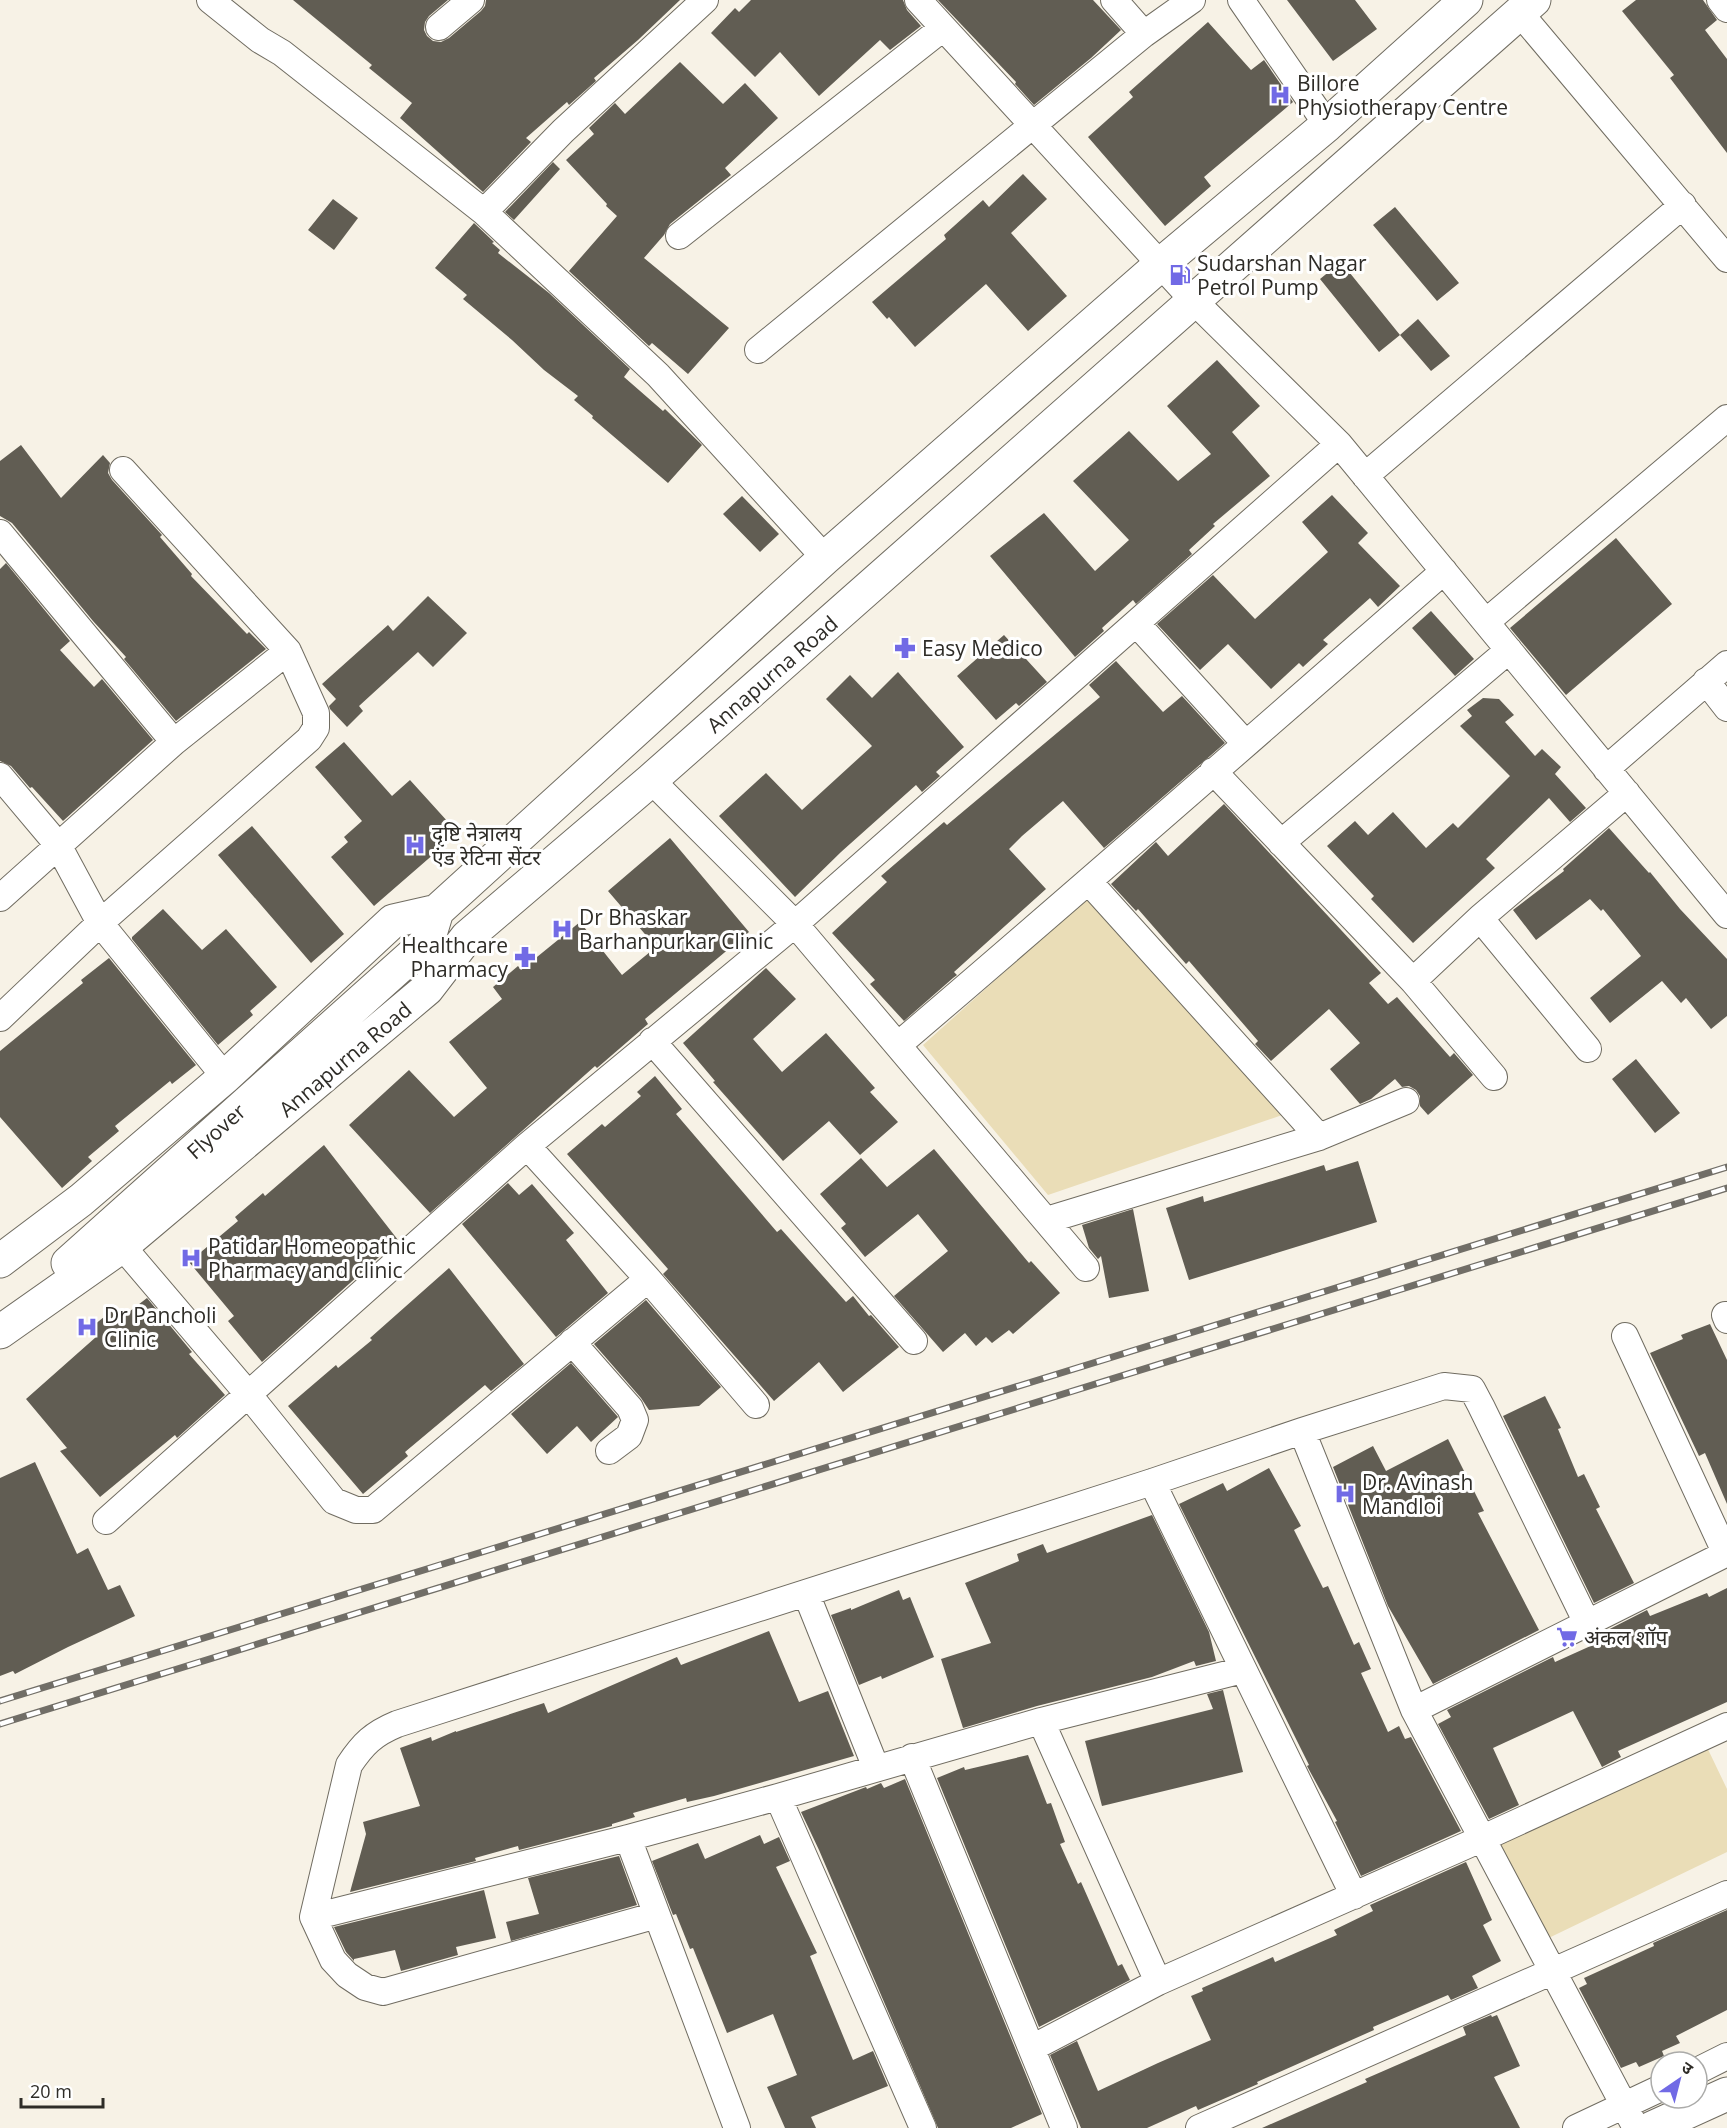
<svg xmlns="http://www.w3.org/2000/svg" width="1727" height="2128" font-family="'Open Sans','Noto Sans Devanagari',sans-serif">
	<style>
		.green { fill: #eaddb7 }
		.building { fill: #615d53 }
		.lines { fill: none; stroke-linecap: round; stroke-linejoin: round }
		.street-casing { stroke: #706c61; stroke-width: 28 }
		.secondary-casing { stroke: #706c61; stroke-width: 35 }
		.street { stroke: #fff; stroke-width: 26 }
		.secondary { stroke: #fff; stroke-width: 33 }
		.rail-casing { stroke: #716e67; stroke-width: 7 }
		.rail { stroke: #fff; stroke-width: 4.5; stroke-dasharray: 14; stroke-linecap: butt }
		.labels { text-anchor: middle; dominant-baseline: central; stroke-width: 6; stroke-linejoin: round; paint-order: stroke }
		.poi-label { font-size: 21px; fill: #2e2c27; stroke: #fff; text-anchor: start }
		.street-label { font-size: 21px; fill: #2e2c27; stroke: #fff }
	</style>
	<rect width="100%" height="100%" fill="#f7f2e6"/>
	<!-- green -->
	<path class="green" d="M 1088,897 L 1288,1113 L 1048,1195 L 923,1045 Z
		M 1704,1741 L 1727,1789 L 1727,1852 L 1530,1947 L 1482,1848 Z"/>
	<!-- building -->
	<path class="building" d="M 293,0 L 448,0 L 429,16 L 425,22 L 424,30 L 427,36 L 433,41 L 441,42 L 449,38 L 481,11 L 485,6 L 486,0 L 680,0 L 638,40 L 594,78 L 596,81 L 569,105 L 567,102 L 526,138 L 531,142 L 483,192 L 400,118 L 412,103 L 369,68 L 372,65 Z
		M 751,0 L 903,0 L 907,10 L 921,26 L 890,50 L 880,40 L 819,96 L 780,52 L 755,77 L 711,33 L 735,8 L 739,12 Z
		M 938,0 L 1093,0 L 1121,30 L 1091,58 L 1034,105 L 1015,84 L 1016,82 Z
		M 1287,0 L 1355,0 L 1377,29 L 1333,61 Z
		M 1636,0 L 1703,0 L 1717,20 L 1705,30 L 1727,59 L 1727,153 L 1670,78 L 1674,75 L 1622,11 Z
		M 1208,22 L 1251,70 L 1264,60 L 1293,102 L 1204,177 L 1211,186 L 1165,226 L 1088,137 L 1133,97 L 1129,92 Z
		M 680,62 L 723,104 L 745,83 L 778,118 L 725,168 L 731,175 L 670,224 L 664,235 L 644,258 L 729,328 L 688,374 L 652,343 L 649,346 L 569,271 L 617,216 L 606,206 L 607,204 L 566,160 L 594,134 L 589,128 L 615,103 L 625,114 Z
		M 553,162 L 560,169 L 514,220 L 505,212 Z
		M 1023,174 L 1047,199 L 1011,233 L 1067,296 L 1028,331 L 986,284 L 915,347 L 889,317 L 887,319 L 872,302 L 946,239 L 944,235 L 983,200 L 989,207 Z
		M 333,199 L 358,218 L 334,250 L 308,230 Z
		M 1395,207 L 1459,283 L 1437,301 L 1373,225 Z
		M 474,223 L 494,242 L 492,243 L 500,250 L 498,253 L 549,293 L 630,369 L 624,377 L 663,411 L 665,409 L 702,445 L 668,483 L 592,418 L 593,416 L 574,400 L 578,396 L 544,370 L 512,340 L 463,299 L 467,295 L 435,268 Z
		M 1341,262 L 1400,335 L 1379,352 L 1320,279 Z
		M 1418,319 L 1450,356 L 1431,371 L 1400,335 Z
		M 1217,360 L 1260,406 L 1232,432 L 1270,476 L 1213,524 L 1215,526 L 1189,550 L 1192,554 L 1136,604 L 1133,600 L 1102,628 L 1104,631 L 1075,657 L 990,556 L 1044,513 L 1095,571 L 1129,540 L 1073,481 L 1129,431 L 1178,481 L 1211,454 L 1167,406 Z
		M 21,445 L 61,498 L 103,455 L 110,463 L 108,473 L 112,480 L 162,535 L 160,537 L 192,574 L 191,576 L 247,634 L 249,632 L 266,649 L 176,721 L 124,659 L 126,657 L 93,621 L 12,523 L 0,516 L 0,461 Z
		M 1332,495 L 1368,533 L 1358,543 L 1400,586 L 1378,607 L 1370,598 L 1323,640 L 1328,644 L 1303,667 L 1299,663 L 1271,689 L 1228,644 L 1200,670 L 1157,624 L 1213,575 L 1255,619 L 1328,552 L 1302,522 Z
		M 742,496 L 779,534 L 760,552 L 723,514 Z
		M 1616,538 L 1672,604 L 1566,695 L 1510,628 Z
		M 6,563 L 70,641 L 60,650 L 94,687 L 102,679 L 153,740 L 63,821 L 32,787 L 30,788 L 11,766 L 0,761 L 0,569 Z
		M 428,596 L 467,633 L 433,667 L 418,652 L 359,706 L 363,711 L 347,727 L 330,709 L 329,706 L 336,699 L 322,684 L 388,625 L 393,631 Z
		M 1431,611 L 1474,659 L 1455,676 L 1412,628 Z
		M 1004,635 L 1047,682 L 1019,706 L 1016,703 L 996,720 L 957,676 Z
		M 1116,661 L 1163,712 L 1182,696 L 1225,743 L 1104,848 L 1063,801 L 1022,836 L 1009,849 L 1046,889 L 954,972 L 957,975 L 953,978 L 904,1021 L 870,984 L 875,980 L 832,933 L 887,882 L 881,876 L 944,822 L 947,825 L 1100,697 L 1089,685 Z
		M 898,672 L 964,747 L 936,772 L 940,776 L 922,792 L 916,785 L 841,852 L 795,897 L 719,816 L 766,773 L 802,810 L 872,746 L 826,699 L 850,675 L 872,698 Z
		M 1483,698 L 1499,699 L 1514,715 L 1505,722 L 1535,756 L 1542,749 L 1561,767 L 1555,774 L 1586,808 L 1570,822 L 1549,798 L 1486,859 L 1495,868 L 1413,943 L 1371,899 L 1374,896 L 1327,846 L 1355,821 L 1368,835 L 1393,812 L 1426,848 L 1453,823 L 1458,828 L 1510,776 L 1460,726 L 1472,716 L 1467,710 Z
		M 344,742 L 392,796 L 410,780 L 458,833 L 374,906 L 331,857 L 348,842 L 344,837 L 362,821 L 315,767 Z
		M 1224,804 L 1381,973 L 1369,983 L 1388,1004 L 1397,997 L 1450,1057 L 1454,1053 L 1473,1075 L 1428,1115 L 1420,1106 L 1420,1096 L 1416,1090 L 1409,1086 L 1402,1087 L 1395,1079 L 1371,1099 L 1360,1104 L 1330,1069 L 1360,1043 L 1329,1009 L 1271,1061 L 1255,1044 L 1258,1041 L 1189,961 L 1186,964 L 1138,909 L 1136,911 L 1111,884 L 1156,842 L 1168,856 Z
		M 252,826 L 344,934 L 311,963 L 218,855 Z
		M 1609,828 L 1649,873 L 1650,872 L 1680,909 L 1727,959 L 1727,1016 L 1711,1029 L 1686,998 L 1681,1003 L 1662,981 L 1610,1023 L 1590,998 L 1641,956 L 1603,909 L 1601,911 L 1590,899 L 1536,940 L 1513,910 L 1564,871 L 1563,869 Z
		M 670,838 L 749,932 L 645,1019 L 648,1024 L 597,1068 L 595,1066 L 430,1213 L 349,1125 L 409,1070 L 454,1117 L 487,1088 L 449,1042 L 502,999 L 493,987 L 518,966 L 521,970 L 580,922 L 622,975 L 656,947 L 608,891 Z
		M 163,909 L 202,950 L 226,929 L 277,987 L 250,1011 L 253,1015 L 218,1045 L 132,939 L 132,937 Z
		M 109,958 L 196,1065 L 172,1084 L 170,1081 L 115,1126 L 119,1131 L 88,1157 L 92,1161 L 62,1188 L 0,1117 L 0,1051 L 83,983 L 81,980 Z
		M 766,968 L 796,999 L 753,1039 L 782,1072 L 826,1033 L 875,1088 L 870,1092 L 898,1122 L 860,1155 L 829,1121 L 783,1161 L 713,1082 L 715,1081 L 683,1043 Z
		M 1636,1059 L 1680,1113 L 1655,1133 L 1612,1079 Z
		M 655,1076 L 682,1109 L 676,1114 L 777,1232 L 781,1229 L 846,1302 L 853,1296 L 869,1316 L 871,1315 L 899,1347 L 843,1392 L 819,1362 L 774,1401 L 663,1274 L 668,1269 L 567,1154 L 602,1124 L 605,1127 L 641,1096 L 637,1092 Z
		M 324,1145 L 398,1240 L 262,1362 L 228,1321 L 234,1316 L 189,1262 L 238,1221 L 235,1217 L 263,1193 L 265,1196 Z
		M 934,1149 L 1029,1263 L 1031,1261 L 1060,1293 L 1013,1334 L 1009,1330 L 992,1343 L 986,1337 L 976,1346 L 965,1333 L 943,1352 L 894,1296 L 948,1251 L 918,1214 L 865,1257 L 841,1228 L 846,1224 L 820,1194 L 861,1158 L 887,1187 Z
		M 1358,1161 L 1377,1222 L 1189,1280 L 1166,1208 L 1203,1196 L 1204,1202 L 1324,1165 L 1326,1171 Z
		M 508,1183 L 519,1195 L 532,1184 L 574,1233 L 566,1240 L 608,1293 L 556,1337 L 462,1224 Z
		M 1133,1209 L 1149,1291 L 1109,1298 L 1101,1256 L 1098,1259 L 1089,1248 L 1082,1225 Z
		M 449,1268 L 524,1364 L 491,1391 L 485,1385 L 479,1390 L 405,1452 L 408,1456 L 363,1494 L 288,1406 L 336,1365 L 338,1368 L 372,1340 L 370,1338 Z
		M 147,1298 L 192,1352 L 189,1354 L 225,1395 L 177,1438 L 175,1435 L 100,1497 L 60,1451 L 67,1448 L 26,1399 L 96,1337 L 89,1329 L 114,1309 L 121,1318 Z
		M 646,1300 L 721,1387 L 699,1406 L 649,1410 L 641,1398 L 594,1344 Z
		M 1710,1324 L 1727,1360 L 1727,1504 L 1705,1453 L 1699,1456 L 1650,1353 L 1683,1339 L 1681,1335 Z
		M 571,1363 L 618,1417 L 591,1442 L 577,1426 L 547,1454 L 511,1414 Z
		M 1545,1396 L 1561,1428 L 1558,1429 L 1578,1477 L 1584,1474 L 1600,1507 L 1596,1509 L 1634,1583 L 1594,1603 L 1503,1416 Z
		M 1448,1439 L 1484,1511 L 1478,1513 L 1539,1630 L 1433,1684 L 1388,1606 L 1333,1467 L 1373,1446 L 1386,1471 Z
		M 35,1462 L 77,1554 L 88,1548 L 108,1590 L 120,1585 L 135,1616 L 68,1647 L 15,1674 L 13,1671 L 0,1676 L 0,1478 Z
		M 1269,1468 L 1301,1526 L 1294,1530 L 1323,1588 L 1328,1586 L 1354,1645 L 1359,1642 L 1371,1669 L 1361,1673 L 1388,1732 L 1399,1726 L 1405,1739 L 1411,1737 L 1461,1831 L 1361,1876 L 1335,1822 L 1337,1821 L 1307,1766 L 1309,1765 L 1179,1504 L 1223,1483 L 1227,1491 Z
		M 1152,1515 L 1209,1632 L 1216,1661 L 1196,1666 L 1194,1661 L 1152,1677 L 1037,1706 L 963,1728 L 941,1659 L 991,1643 L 965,1583 L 1019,1561 L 1017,1554 L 1043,1544 L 1047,1553 Z
		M 1727,1588 L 1727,1702 L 1618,1751 L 1621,1757 L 1602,1767 L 1573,1711 L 1493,1748 L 1519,1805 L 1489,1819 L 1438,1724 L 1451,1717 L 1447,1710 L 1553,1657 L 1555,1662 L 1595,1644 L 1592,1638 L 1647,1610 L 1650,1616 L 1707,1593 L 1709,1597 Z
		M 899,1590 L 903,1600 L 910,1597 L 934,1657 L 882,1679 L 881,1676 L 859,1685 L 831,1615 L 851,1608 L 851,1610 Z
		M 769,1631 L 799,1702 L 828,1691 L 854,1756 L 714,1796 L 687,1802 L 686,1798 L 633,1813 L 635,1817 L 612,1824 L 612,1826 L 519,1850 L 518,1846 L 475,1858 L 476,1861 L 350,1892 L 366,1834 L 363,1822 L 420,1806 L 400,1748 L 431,1737 L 432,1741 L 456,1731 L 456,1732 L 544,1703 L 548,1713 L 677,1657 L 681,1665 Z
		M 1223,1690 L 1243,1772 L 1102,1806 L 1085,1741 L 1213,1709 L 1207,1694 Z
		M 1028,1755 L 1047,1804 L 1051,1803 L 1065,1842 L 1060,1844 L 1078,1884 L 1081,1882 L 1118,1966 L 1122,1964 L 1130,1980 L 1039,2027 L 937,1778 L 964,1767 L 965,1770 Z
		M 905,1779 L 1042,2114 L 1011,2128 L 938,2128 L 819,1850 L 801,1812 L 866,1787 L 867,1789 L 881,1783 L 884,1788 Z
		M 760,1835 L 764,1844 L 779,1837 L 790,1861 L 776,1867 L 817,1953 L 810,1956 L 853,2060 L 873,2051 L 888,2086 L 811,2117 L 816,2128 L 785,2128 L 767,2087 L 797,2075 L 773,2014 L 727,2033 L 693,1948 L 690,1949 L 676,1914 L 673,1915 L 652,1861 L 698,1843 L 705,1859 Z
		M 619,1856 L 637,1905 L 511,1941 L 506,1922 L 539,1914 L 528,1878 Z
		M 1466,1862 L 1492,1920 L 1483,1925 L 1501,1961 L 1472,1976 L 1478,1988 L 1451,2000 L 1448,1995 L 1373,2027 L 1374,2030 L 1257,2082 L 1258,2084 L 1198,2110 L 1196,2106 L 1147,2128 L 1081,2128 L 1050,2055 L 1077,2041 L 1098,2091 L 1158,2063 L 1211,2040 L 1191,1996 L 1203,1991 L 1202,1988 L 1273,1957 L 1275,1962 L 1337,1935 L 1334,1930 L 1373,1911 L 1370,1905 Z
		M 484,1890 L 496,1938 L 456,1947 L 458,1955 L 401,1971 L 395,1950 L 354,1959 L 354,1961 L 346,1952 L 334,1927 Z
		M 1727,1910 L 1727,2010 L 1676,2036 L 1680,2043 L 1662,2051 L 1664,2056 L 1639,2067 L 1636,2062 L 1621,2068 L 1579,1988 L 1587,1984 L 1584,1978 L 1654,1946 L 1653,1943 Z
		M 1491,2015 L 1492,2017 L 1497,2015 L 1520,2066 L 1494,2077 L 1520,2128 L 1262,2128 L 1367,2082 L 1365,2079 L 1466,2035 L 1463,2027 Z"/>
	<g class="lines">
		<defs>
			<path id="street" d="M 210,0 L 260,40 L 282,53 L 484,212 L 658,375 L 825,558
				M 918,0 L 1194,301 L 1339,444 L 1727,915
				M 1114,0 L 1144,34
				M 1241,0 L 1327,125
				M 1720,0 L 1727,9
				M 1519,12 L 1727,259
				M 439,27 L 471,0
				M 484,212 L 563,131 L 705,0
				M 679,236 L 943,28
				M 758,350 L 1144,34 L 1192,0
				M 1365,476 L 1683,205
				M 0,533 L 174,742
				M 1486,622 L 1727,418
				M 1136,623 L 1246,744
				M 1706,681 L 1727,708
				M 1606,769 L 1727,664
				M 1213,771 L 1413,981 L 1494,1077
				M 0,776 L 58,845 L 100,923 L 225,1077
				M 651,780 L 795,924 L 1086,1268
				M 1281,843 L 1509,650
				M 1089,882 L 1319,1137
				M 0,898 L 174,742 L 288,651
				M 1480,918 L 1588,1049
				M 1413,981 L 1480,918 L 1627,793
				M 0,1018 L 100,923 L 309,739 L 316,728 L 316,713 L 288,651 L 123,470
				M 652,1041 L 914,1341
				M 898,1045 C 1081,889 1262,730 1444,571
				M 527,1146 L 648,1279 L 756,1405
				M 1047,1220 L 1319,1137 L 1406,1101
				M 122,1246 L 248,1394 L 334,1501 L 356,1510 L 373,1510 L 648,1279
				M 1725,1315 L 1727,1320
				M 1625,1336 L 1726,1554
				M 572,1342 L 630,1408 L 635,1420 L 629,1436 L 609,1451
				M 1302,1431 L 1414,1710 L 1636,2128
				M 1152,1482 L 1354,1896
				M 106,1521 L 527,1146 L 795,924 L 1339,444
				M 806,1593 L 876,1768
				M 1414,1710 L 1727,1553
				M 1041,1721 L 1158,1982
				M 912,1757 L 1064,2128
				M 778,1797 L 923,2128
				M 628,1838 L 737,2128
				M 657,1915 L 383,1992 L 365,1987 L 347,1975 L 333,1960 L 313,1917 L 349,1765 C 363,1744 373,1734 397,1724 L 1152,1482 L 1302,1431 L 1444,1386 L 1472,1389 L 1481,1406 L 1587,1623
				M 313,1917 L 628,1838 L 778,1797 L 1041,1721 L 1243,1670
				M 1032,2048 L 1158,1982 L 1481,1839 L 1727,1726
				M 1697,2071 L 1727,2056
				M 1199,2128 L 1727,1894
				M 1576,2128 L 1661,2088"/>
			<path id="secondary" d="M 0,1261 L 81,1200 L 225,1077 L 393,921 L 437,911 L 825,558 L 1160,265 L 1327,125 L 1466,0
				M 68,1263 L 428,941 L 437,911
				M 0,1332 L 122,1246 L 427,989 L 467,937 L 651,780 L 1534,0
				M 1652,2128 L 1727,2094"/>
		</defs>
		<!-- street casing -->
		<use href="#street" class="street-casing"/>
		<!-- secondary casing -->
		<use href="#secondary" class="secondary-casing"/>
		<!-- street -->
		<use href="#street" class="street"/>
		<!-- secondary -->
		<use href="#secondary" class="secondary"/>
		<defs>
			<path id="rail" d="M 0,1701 L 1727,1167
				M 0,1724 L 1727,1188"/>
		</defs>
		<!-- rail casing -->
		<use href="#rail" class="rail-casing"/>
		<!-- rail -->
		<use href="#rail" class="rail"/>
	</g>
	<!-- icons -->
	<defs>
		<symbol id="hospital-bare" viewBox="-9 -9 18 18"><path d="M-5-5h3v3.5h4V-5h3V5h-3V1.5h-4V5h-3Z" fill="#716ae5" stroke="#fff" stroke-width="2.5" paint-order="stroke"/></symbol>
		<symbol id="fuel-bare" viewBox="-9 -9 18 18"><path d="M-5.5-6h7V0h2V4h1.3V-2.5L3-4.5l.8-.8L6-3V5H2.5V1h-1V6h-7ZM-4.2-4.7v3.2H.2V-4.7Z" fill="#716ae5" stroke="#fff" stroke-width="2.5" paint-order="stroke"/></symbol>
		<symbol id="pharmacy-bare" viewBox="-9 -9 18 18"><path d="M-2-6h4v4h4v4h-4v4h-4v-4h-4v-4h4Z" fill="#716ae5" stroke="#fff" stroke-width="2.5" paint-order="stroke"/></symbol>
		<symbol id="supermarket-bare" viewBox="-9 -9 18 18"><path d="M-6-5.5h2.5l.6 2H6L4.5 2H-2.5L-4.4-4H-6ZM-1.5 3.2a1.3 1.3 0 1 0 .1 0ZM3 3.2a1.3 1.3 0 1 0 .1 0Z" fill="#716ae5" stroke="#fff" stroke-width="2.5" paint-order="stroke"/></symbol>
	</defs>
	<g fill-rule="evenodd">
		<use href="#hospital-bare" x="1265" y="80" width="30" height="30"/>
		<use href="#fuel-bare" x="1165" y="260" width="30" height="30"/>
		<use href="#pharmacy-bare" x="890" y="633" width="30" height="30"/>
		<use href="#hospital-bare" x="400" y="830" width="30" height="30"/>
		<use href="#hospital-bare" x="547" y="914" width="30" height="30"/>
		<use href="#pharmacy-bare" x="510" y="942" width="30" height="30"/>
		<use href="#hospital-bare" x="176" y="1243" width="30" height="30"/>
		<use href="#hospital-bare" x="72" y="1312" width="30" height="30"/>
		<use href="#hospital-bare" x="1330" y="1479" width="30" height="30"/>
		<use href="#supermarket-bare" x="1552" y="1622" width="30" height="30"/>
	</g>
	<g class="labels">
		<!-- poi labels -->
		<g class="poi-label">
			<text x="1297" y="83">Billore<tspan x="1297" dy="24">Physiotherapy Centre</tspan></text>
			<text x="1197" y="263">Sudarshan Nagar<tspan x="1197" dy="24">Petrol Pump</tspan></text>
			<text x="922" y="648">Easy Medico</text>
			<text x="432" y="833">दृष्टि नेत्रालय<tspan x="432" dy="24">एंड रेटिना सेंटर</tspan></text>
			<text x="579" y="917">Dr Bhaskar<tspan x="579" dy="24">Barhanpurkar Clinic</tspan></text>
			<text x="508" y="945" text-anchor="end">Healthcare<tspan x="508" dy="24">Pharmacy</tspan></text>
			<text x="208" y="1246">Patidar Homeopathic<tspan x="208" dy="24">Pharmacy and clinic</tspan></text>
			<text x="104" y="1315">Dr Pancholi<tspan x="104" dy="24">Clinic</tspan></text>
			<text x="1362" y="1482">Dr. Avinash<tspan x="1362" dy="24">Mandloi</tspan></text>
			<text x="1584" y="1637">अंकल शॉप</text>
		</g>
		<!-- street labels -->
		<g class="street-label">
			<text transform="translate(772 674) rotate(-41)">Annapurna Road</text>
			<text transform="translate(345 1059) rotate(-40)">Annapurna Road</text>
			<text transform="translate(216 1131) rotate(-42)">Flyover</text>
		</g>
	</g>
	<!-- north arrow -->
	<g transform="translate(1679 2080) rotate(35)"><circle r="28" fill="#ffffff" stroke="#ababa9" stroke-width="1.5"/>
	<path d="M0-4.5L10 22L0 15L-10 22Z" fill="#716ae5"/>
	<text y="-9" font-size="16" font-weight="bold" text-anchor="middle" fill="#2e2c27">उ</text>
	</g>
	<!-- scale -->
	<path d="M21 2098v9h82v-9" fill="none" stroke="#2e2c27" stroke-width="3"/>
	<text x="30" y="2098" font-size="18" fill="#2e2c27" stroke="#ffffff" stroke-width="4.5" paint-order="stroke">20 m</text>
</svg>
